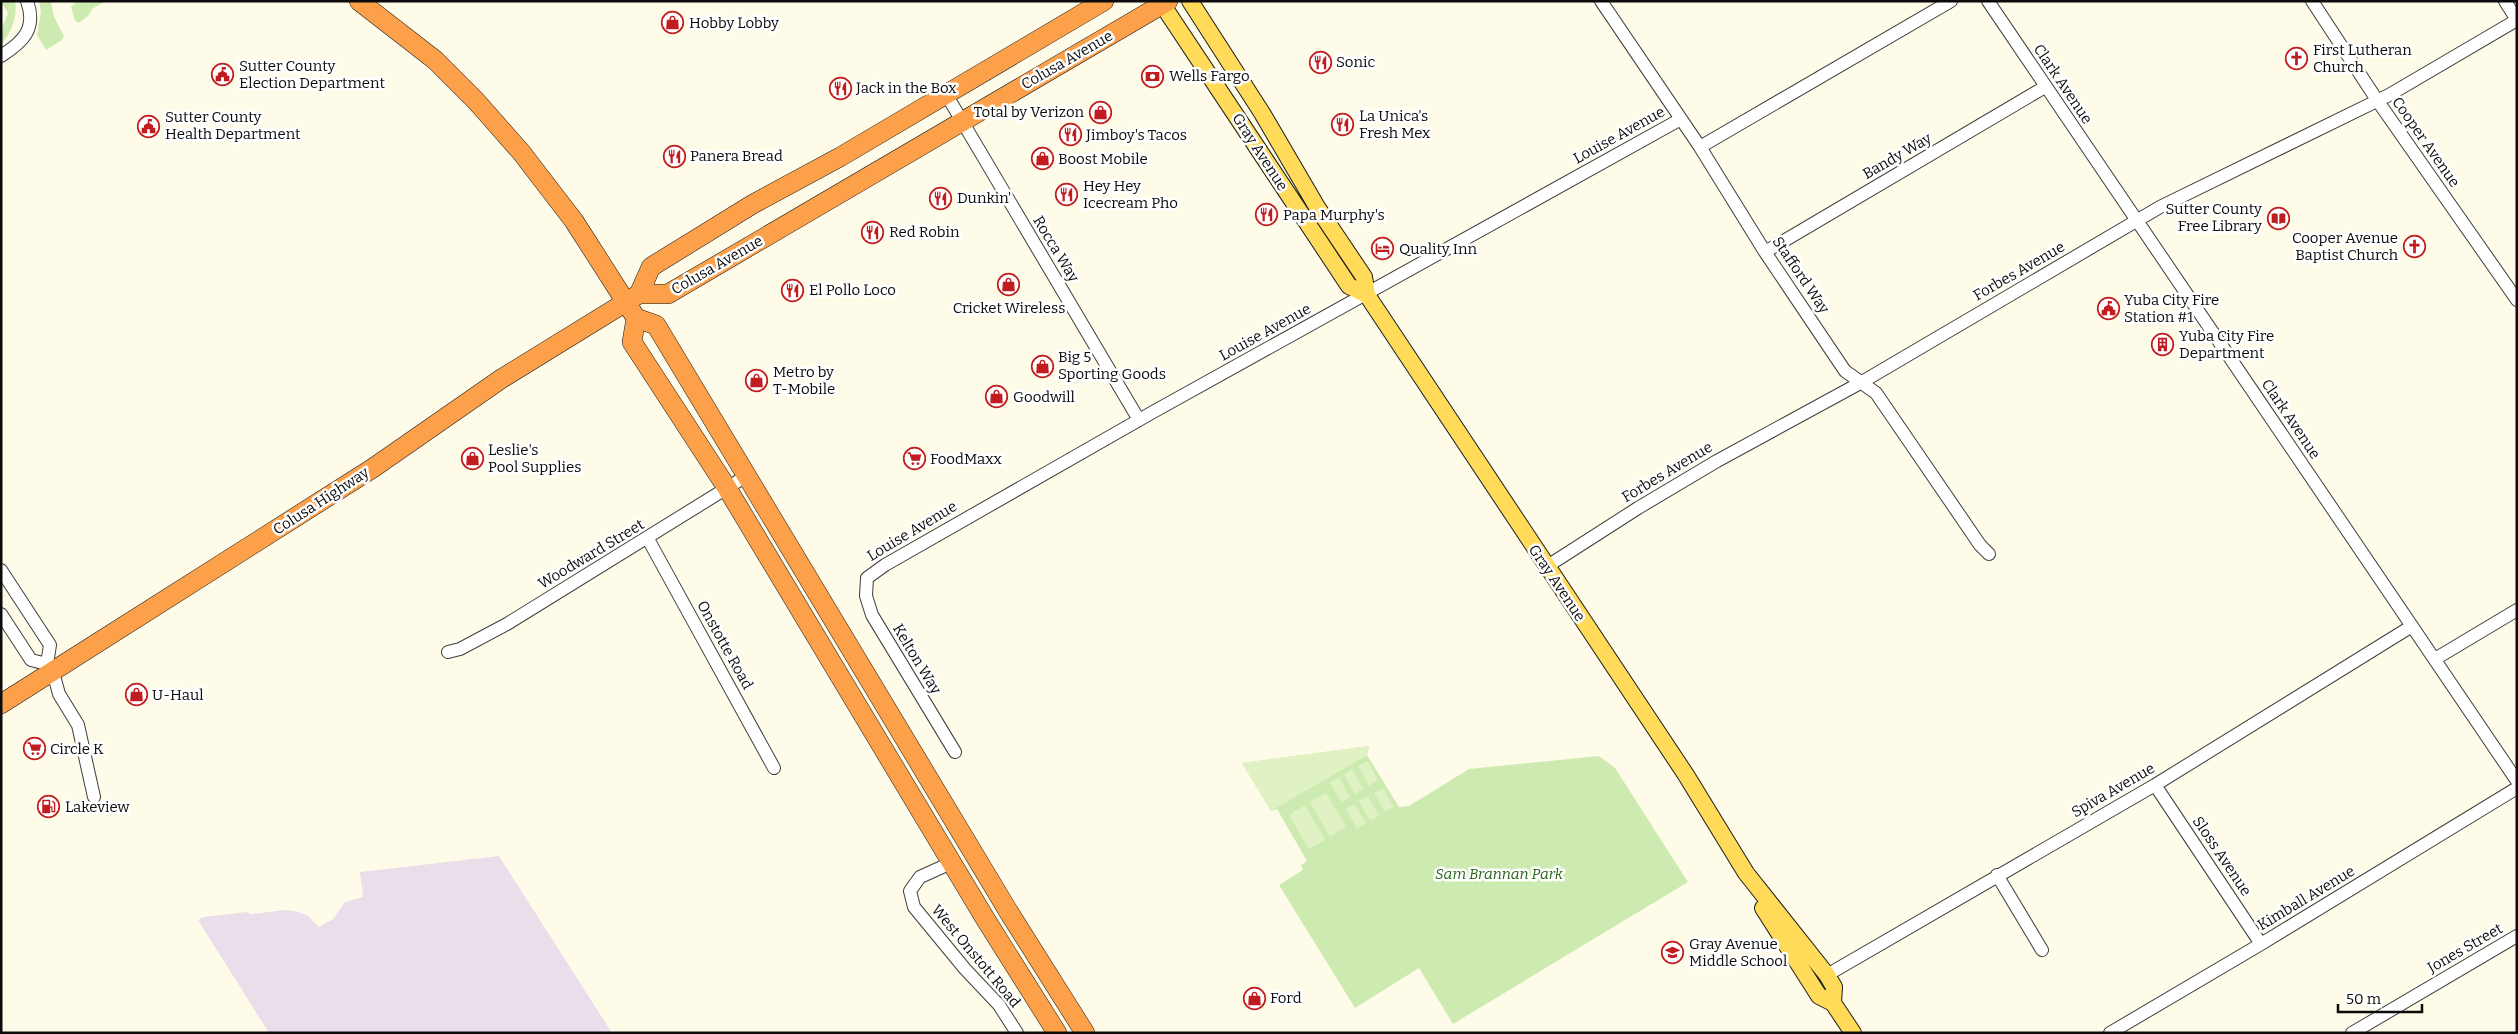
<svg xmlns="http://www.w3.org/2000/svg" width="2518" height="1034" font-family="Bitter,serif">
	<style>
		.industrial { fill: #eadeeb }
		.green { fill: #cdebb1 }
		.pitch { fill: #e0f1c3 }
		.lines { fill: none; stroke-linecap: round; stroke-linejoin: round }
		.minor-casing { stroke: #3e3e3e; stroke-width: 14 }
		.major-casing { stroke: #1c1c1c; stroke-width: 18 }
		.highway-casing { stroke: #1c1c1c; stroke-width: 20 }
		.minor { stroke: #fff; stroke-width: 12 }
		.major { stroke: #ffdb59; stroke-width: 16 }
		.highway { stroke: #fca04a; stroke-width: 19 }
		.labels { text-anchor: middle; dominant-baseline: central; stroke-width: 5; stroke-linejoin: round; paint-order: stroke }
		.poi-label { font-size: 15px; fill: #0b0b0b; stroke: #fff; text-anchor: start }
		.street-label { font-size: 15px; fill: #0b0b0b; stroke: #fff }
		.park-label { font-size: 15px; font-style: italic; fill: #276519; stroke: #fff }
	</style>
	<rect width="100%" height="100%" fill="#fffbe9"/>
	<!-- industrial -->
	<path class="industrial" d="M 499,856 L 612,1033 L 269,1033 L 198,920 L 203,917 L 247,912 L 251,914 L 286,910 L 299,912 L 308,916 L 319,927 L 333,919 L 345,902 L 363,897 L 360,872 Z"/>
	<!-- green -->
	<path class="green" d="M 1,1 L 15,1 C 18,18 11,32 1,45 L 1,30 L 8,13 Z
		M 39,1 L 51,1 L 54,17 L 64,36 L 62,40 L 46,50 L 37,35 L 41,12 Z
		M 77,1 L 106,1 L 92,9 L 88,16 L 79,23 L 75,21 L 71,7 Z
		M 1369,746 L 1367,755 L 1399,807 L 1409,806 L 1469,769 L 1599,756 L 1615,768 L 1688,882 L 1453,1024 L 1419,968 L 1355,1008 L 1279,885 L 1303,870 L 1301,865 L 1307,861 L 1277,809 L 1271,811 L 1242,763 Z"/>
	<!-- pitch -->
	<path class="pitch" d="M 1369,746 L 1367,755 L 1271,811 L 1242,763 Z
		M 1367,761 L 1378,780 L 1369,786 L 1358,766 Z
		M 1352,769 L 1364,789 L 1355,794 L 1344,775 Z
		M 1339,777 L 1350,797 L 1342,802 L 1330,783 Z
		M 1383,788 L 1394,807 L 1385,812 L 1374,793 Z
		M 1326,793 L 1346,827 L 1330,837 L 1310,802 Z
		M 1368,796 L 1379,816 L 1370,821 L 1359,801 Z
		M 1354,804 L 1366,823 L 1357,829 L 1346,809 Z
		M 1305,805 L 1325,840 L 1309,849 L 1289,815 Z"/>
	<g class="lines">
		<defs>
			<path id="minor" d="M 1601,1 L 1700,147 L 1765,252 L 1845,371 L 1876,393 L 1980,545 L 1989,554
				M 1988,1 L 2517,781
				M 2312,1 L 2377,100 L 2517,300
				M 2505,1 L 2517,20
				M 1,56 C 23,42 37,29 27,1
				M 946,94 L 1139,420
				M 1700,147 L 1951,1
				M 1765,252 L 2045,87
				M 648,539 L 774,768
				M 1546,567 L 1638,508 L 1717,461 L 1862,382 L 2160,207 L 2389,95 L 2517,20
				M 1,570 L 50,645 L 47,664 L 53,672 L 59,694 L 78,725 L 94,797
				M 1,614 L 31,660 L 47,664
				M 448,652 L 460,649 L 507,624 L 748,475
				M 2435,659 L 2517,610
				M 955,752 L 872,615 L 866,596 L 867,578 L 885,565 L 1153,412 L 1681,119
				M 2155,785 L 2261,944
				M 951,863 L 920,877 L 910,891 L 914,907 L 965,969 L 999,1005 L 1017,1033
				M 1997,875 L 2042,950
				M 1827,975 L 2155,785 L 2412,626
				M 2110,1033 L 2261,944 L 2517,788
				M 2352,1033 L 2517,936"/>
			<path id="major" d="M 1160,1 L 1349,286 L 1367,295
				M 1190,1 L 1262,113 L 1317,207 L 1364,277 L 1367,295 L 1686,775 L 1746,873 L 1827,975 L 1834,987 L 1833,1003
				M 1763,908 L 1819,996 L 1833,1003 L 1853,1033"/>
			<path id="highway" d="M 359,1 L 435,60 L 476,101 L 521,152 L 574,221 L 636,318 L 656,325 L 1010,914 L 1085,1033
				M 639,294 L 668,294 L 1168,1
				M 639,294 L 651,267 L 753,204 L 840,157 L 1104,1
				M 636,318 L 632,342 L 727,488 L 986,920 L 1057,1033
				M 1,704 L 373,468 L 501,379 L 639,294"/>
		</defs>
		<!-- minor casing -->
		<use href="#minor" class="minor-casing"/>
		<!-- major casing -->
		<use href="#major" class="major-casing"/>
		<!-- highway casing -->
		<use href="#highway" class="highway-casing"/>
		<!-- minor -->
		<use href="#minor" class="minor"/>
		<!-- major -->
		<use href="#major" class="major"/>
		<!-- highway -->
		<use href="#highway" class="highway"/>
	</g>
	<!-- icons -->
	<defs>
		<symbol id="shop-ring" viewBox="-11 -11 22 22"><circle r="9.5" fill="#fff" stroke="#c11d20" stroke-width="1.5"/><path d="M-5-2.5h2.3a2.7 3.5 0 0 1 5.4 0H5L5.5 6h-11ZM-1.5-2.5h3a1.5 2.3 0 0 0-3 0Z" fill="#c11d20"/></symbol>
		<symbol id="church-ring" viewBox="-11 -11 22 22"><circle r="9.5" fill="#fff" stroke="#c11d20" stroke-width="1.5"/><path d="M-1.2-6h2.4v3.5h3.3v2.4h-3.3V6h-2.4V-.1h-3.3v-2.4h3.3Z" fill="#c11d20"/></symbol>
		<symbol id="restaurant-ring" viewBox="-11 -11 22 22"><circle r="9.5" fill="#fff" stroke="#c11d20" stroke-width="1.5"/><path d="M-5-6h1v4h1v-4h1v4h1v-4h1v5L-1.5 .5V6h-2V.5L-5-1ZM5-6V6H3V1.5H1.5Q1.5-4 5-6Z" fill="#c11d20"/></symbol>
		<symbol id="civic-ring" viewBox="-11 -11 22 22"><circle r="9.5" fill="#fff" stroke="#c11d20" stroke-width="1.5"/><path d="M-.6-6.5H3V-4.5H.6V-3L4-1V1h2V6H-6V1h2V-1L-.6-3ZM-1.2 2.5V6h2.4V2.5Z" fill="#c11d20"/></symbol>
		<symbol id="bank-ring" viewBox="-11 -11 22 22"><circle r="9.5" fill="#fff" stroke="#c11d20" stroke-width="1.5"/><path d="M-6-4H6V4H-6ZM0-2.3a2.3 2.3 0 1 0 0 4.6a2.3 2.3 0 1 0 0-4.6Z" fill="#c11d20"/></symbol>
		<symbol id="library-ring" viewBox="-11 -11 22 22"><circle r="9.5" fill="#fff" stroke="#c11d20" stroke-width="1.5"/><path d="M-6-4Q-3-5.5-.7-3.5V5Q-3 3-6 4ZM6-4Q3-5.5 .7-3.5V5Q3 3 6 4Z" fill="#c11d20"/></symbol>
		<symbol id="hotel-ring" viewBox="-11 -11 22 22"><circle r="9.5" fill="#fff" stroke="#c11d20" stroke-width="1.5"/><path d="M-6-4.5h1.5V1H6V5H4.5V3h-9V5H-6ZM-4 0a1.8 1.8 0 1 1 3.6 0ZM.5 0V-2.5h3Q6-2.5 6 0Z" fill="#c11d20"/></symbol>
		<symbol id="building-ring" viewBox="-11 -11 22 22"><circle r="9.5" fill="#fff" stroke="#c11d20" stroke-width="1.5"/><path d="M-4-6H4V6H1V3H-1V6H-4ZM-2.5-4.3h1.7v1.8h-1.7ZM.8-4.3h1.7v1.8H.8ZM-2.5-1h1.7V.8h-1.7ZM.8-1h1.7V.8H.8Z" fill="#c11d20"/></symbol>
		<symbol id="supermarket-ring" viewBox="-11 -11 22 22"><circle r="9.5" fill="#fff" stroke="#c11d20" stroke-width="1.5"/><path d="M-6-5.5h2.5l.6 2H6L4.5 2H-2.5L-4.4-4H-6ZM-1.5 3.2a1.3 1.3 0 1 0 .1 0ZM3 3.2a1.3 1.3 0 1 0 .1 0Z" fill="#c11d20"/></symbol>
		<symbol id="fuel-ring" viewBox="-11 -11 22 22"><circle r="9.5" fill="#fff" stroke="#c11d20" stroke-width="1.5"/><path d="M-5.5-6h7V0h2V4h1.3V-2.5L3-4.5l.8-.8L6-3V5H2.5V1h-1V6h-7ZM-4.2-4.7v3.2H.2V-4.7Z" fill="#c11d20"/></symbol>
		<symbol id="school-ring" viewBox="-11 -11 22 22"><circle r="9.5" fill="#fff" stroke="#c11d20" stroke-width="1.5"/><path d="M0-5L7-2L0 1L-7-2ZM-4 1L0 2.5L4 1V4Q0 6-4 4Z" fill="#c11d20"/></symbol>
	</defs>
	<g fill-rule="evenodd">
		<use href="#shop-ring" x="660" y="10" width="25" height="25"/>
		<use href="#church-ring" x="2284" y="46" width="25" height="25"/>
		<use href="#restaurant-ring" x="1308" y="50" width="25" height="25"/>
		<use href="#civic-ring" x="210" y="62" width="25" height="25"/>
		<use href="#bank-ring" x="1140" y="64" width="25" height="25"/>
		<use href="#restaurant-ring" x="828" y="76" width="25" height="25"/>
		<use href="#shop-ring" x="1088" y="100" width="25" height="25"/>
		<use href="#restaurant-ring" x="1330" y="112" width="25" height="25"/>
		<use href="#civic-ring" x="136" y="114" width="25" height="25"/>
		<use href="#restaurant-ring" x="1058" y="122" width="25" height="25"/>
		<use href="#restaurant-ring" x="662" y="144" width="25" height="25"/>
		<use href="#shop-ring" x="1030" y="146" width="25" height="25"/>
		<use href="#restaurant-ring" x="1054" y="182" width="25" height="25"/>
		<use href="#restaurant-ring" x="928" y="186" width="25" height="25"/>
		<use href="#restaurant-ring" x="1254" y="202" width="25" height="25"/>
		<use href="#library-ring" x="2266" y="206" width="25" height="25"/>
		<use href="#restaurant-ring" x="860" y="220" width="25" height="25"/>
		<use href="#church-ring" x="2402" y="234" width="25" height="25"/>
		<use href="#hotel-ring" x="1370" y="236" width="25" height="25"/>
		<use href="#shop-ring" x="996" y="272" width="25" height="25"/>
		<use href="#restaurant-ring" x="780" y="278" width="25" height="25"/>
		<use href="#civic-ring" x="2096" y="296" width="25" height="25"/>
		<use href="#building-ring" x="2150" y="332" width="25" height="25"/>
		<use href="#shop-ring" x="1030" y="354" width="25" height="25"/>
		<use href="#shop-ring" x="744" y="368" width="25" height="25"/>
		<use href="#shop-ring" x="984" y="384" width="25" height="25"/>
		<use href="#shop-ring" x="460" y="446" width="25" height="25"/>
		<use href="#supermarket-ring" x="902" y="446" width="25" height="25"/>
		<use href="#shop-ring" x="124" y="682" width="25" height="25"/>
		<use href="#supermarket-ring" x="22" y="736" width="25" height="25"/>
		<use href="#fuel-ring" x="36" y="794" width="25" height="25"/>
		<use href="#school-ring" x="1660" y="940" width="25" height="25"/>
		<use href="#shop-ring" x="1242" y="986" width="25" height="25"/>
	</g>
	<g class="labels">
		<!-- poi labels -->
		<g class="poi-label">
			<text x="689" y="23">Hobby Lobby</text>
			<text x="2313" y="50">First Lutheran<tspan x="2313" dy="17">Church</tspan></text>
			<text x="1336" y="62">Sonic</text>
			<text x="239" y="66">Sutter County<tspan x="239" dy="17">Election Department</tspan></text>
			<text x="1169" y="76">Wells Fargo</text>
			<text x="856" y="88">Jack in the Box</text>
			<text x="1084" y="112" text-anchor="end">Total by Verizon</text>
			<text x="1359" y="116">La Unica's<tspan x="1359" dy="17">Fresh Mex</tspan></text>
			<text x="165" y="117">Sutter County<tspan x="165" dy="17">Health Department</tspan></text>
			<text x="1086" y="135">Jimboy's Tacos</text>
			<text x="690" y="156">Panera Bread</text>
			<text x="1058" y="159">Boost Mobile</text>
			<text x="1083" y="186">Hey Hey<tspan x="1083" dy="17">Icecream Pho</tspan></text>
			<text x="957" y="198">Dunkin'</text>
			<text x="2262" y="209" text-anchor="end">Sutter County<tspan x="2262" dy="17">Free Library</tspan></text>
			<text x="1283" y="215">Papa Murphy's</text>
			<text x="889" y="232">Red Robin</text>
			<text x="2398" y="238" text-anchor="end">Cooper Avenue<tspan x="2398" dy="17">Baptist Church</tspan></text>
			<text x="1399" y="249">Quality Inn</text>
			<text x="809" y="290">El Pollo Loco</text>
			<text x="2124" y="300">Yuba City Fire<tspan x="2124" dy="17">Station #1</tspan></text>
			<text x="1009" y="308" text-anchor="middle">Cricket Wireless</text>
			<text x="2179" y="336">Yuba City Fire<tspan x="2179" dy="17">Department</tspan></text>
			<text x="1058" y="357">Big 5<tspan x="1058" dy="17">Sporting Goods</tspan></text>
			<text x="773" y="372">Metro by<tspan x="773" dy="17">T-Mobile</tspan></text>
			<text x="1013" y="397">Goodwill</text>
			<text x="488" y="450">Leslie's<tspan x="488" dy="17">Pool Supplies</tspan></text>
			<text x="930" y="459">FoodMaxx</text>
			<text x="152" y="695">U-Haul</text>
			<text x="50" y="749">Circle K</text>
			<text x="65" y="807">Lakeview</text>
			<text x="1689" y="944">Gray Avenue<tspan x="1689" dy="17">Middle School</tspan></text>
			<text x="1270" y="998">Ford</text>
		</g>
		<!-- street labels -->
		<g class="street-label">
			<text transform="translate(1067 60) rotate(-30)">Colusa Avenue</text>
			<text transform="translate(2063 84) rotate(56)">Clark Avenue</text>
			<text transform="translate(1619 135) rotate(-29)">Louise Avenue</text>
			<text transform="translate(2426 142) rotate(55)">Cooper Avenue</text>
			<text transform="translate(1260 152) rotate(57)">Gray Avenue</text>
			<text transform="translate(1897 156) rotate(-30)">Bandy Way</text>
			<text transform="translate(1056 249) rotate(59)">Rocca Way</text>
			<text transform="translate(717 265) rotate(-30)">Colusa Avenue</text>
			<text transform="translate(2019 271) rotate(-30)">Forbes Avenue</text>
			<text transform="translate(1801 275) rotate(56)">Stafford Way</text>
			<text transform="translate(1265 332) rotate(-29)">Louise Avenue</text>
			<text transform="translate(2291 419) rotate(56)">Clark Avenue</text>
			<text transform="translate(1667 472) rotate(-31)">Forbes Avenue</text>
			<text transform="translate(321 501) rotate(-33)">Colusa Highway</text>
			<text transform="translate(912 531) rotate(-31)">Louise Avenue</text>
			<text transform="translate(591 554) rotate(-31)">Woodward Street</text>
			<text transform="translate(1557 583) rotate(56)">Gray Avenue</text>
			<text transform="translate(725 645) rotate(61)">Onstotte Road</text>
			<text transform="translate(917 659) rotate(59)">Kelton Way</text>
			<text transform="translate(2113 790) rotate(-30)">Spiva Avenue</text>
			<text transform="translate(2222 856) rotate(56)">Sloss Avenue</text>
			<text transform="translate(2306 898) rotate(-31)">Kimball Avenue</text>
			<text transform="translate(2465 948) rotate(-30)">Jones Street</text>
			<text transform="translate(976 956) rotate(50)">West Onstott Road</text>
		</g>
		<!-- park labels -->
		<g class="park-label">
			<text x="1499" y="874">Sam Brannan Park</text>
		</g>
	</g>
	<!-- border -->
	<rect width="2518" height="1034" fill="none" stroke="#0b0b0b" stroke-width="5"/>
	<!-- scale -->
	<path d="M2338 1004v8h84v-8" fill="none" stroke="#0b0b0b" stroke-width="2.5"/>
	<text x="2346" y="1004" font-size="15" fill="#0b0b0b" stroke="#ffffff" stroke-width="4" paint-order="stroke">50 m</text>
</svg>
